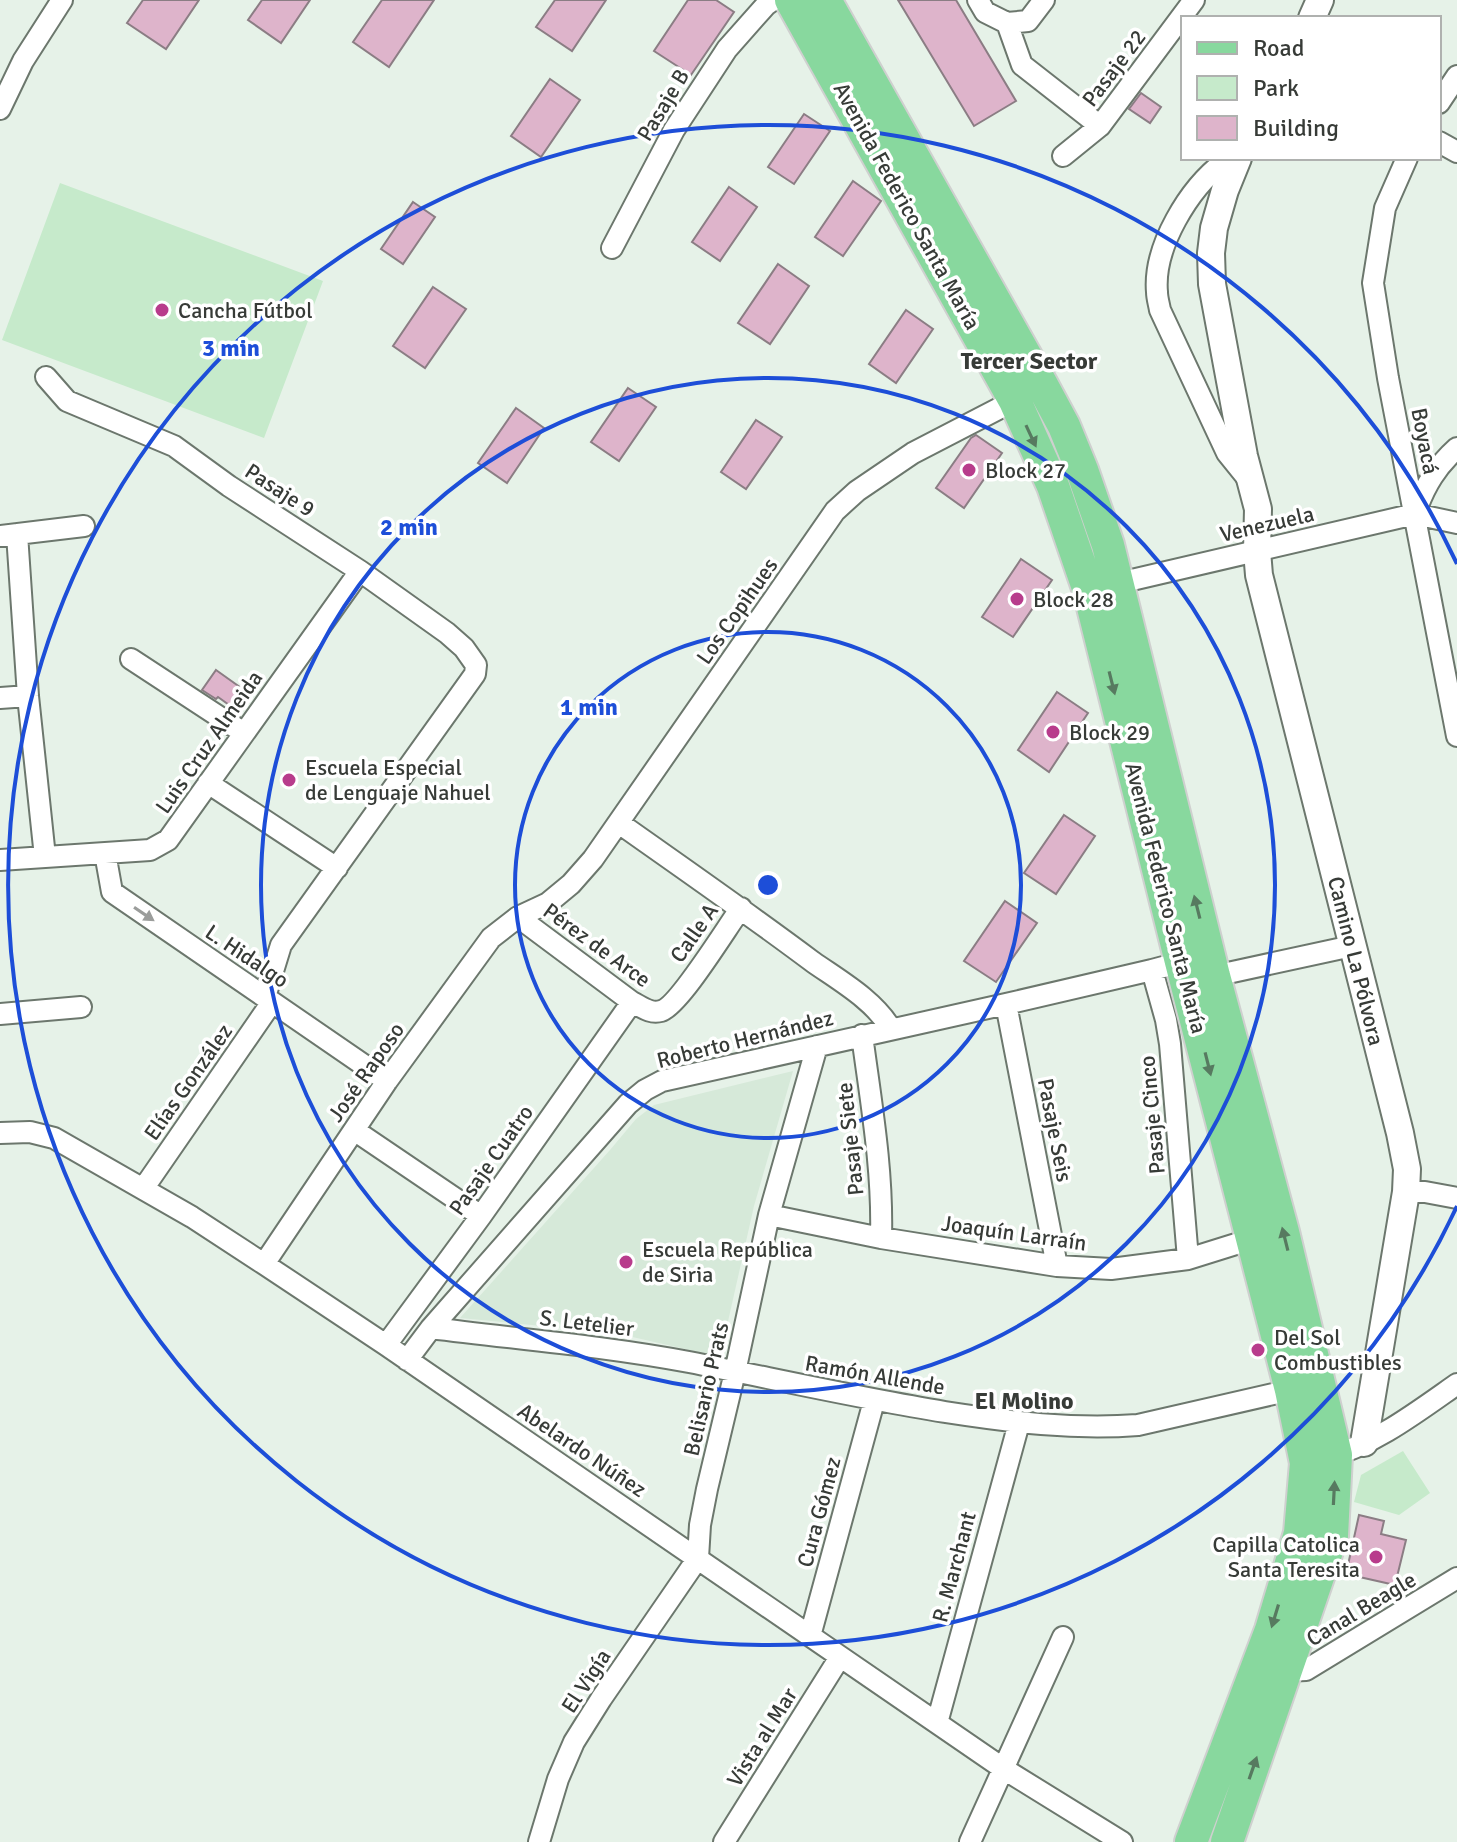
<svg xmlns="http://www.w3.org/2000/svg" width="1457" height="1842" font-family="Signika,sans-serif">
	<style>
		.built { fill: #d6e9d9 }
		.green { fill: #c6eacb }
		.building { fill: #deb4cb; stroke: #8b7d84; stroke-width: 2 }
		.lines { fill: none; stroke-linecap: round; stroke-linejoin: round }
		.minor-casing { stroke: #6c776d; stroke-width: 24 }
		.tertiary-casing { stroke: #6c776d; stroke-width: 30 }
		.primary-casing { stroke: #cfd0cf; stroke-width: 36 }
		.minor { stroke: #fff; stroke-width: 20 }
		.tertiary { stroke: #fff; stroke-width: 26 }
		.primary { stroke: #88d89e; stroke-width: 32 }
		.oneway { fill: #577a60 }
		.oneway2 { fill: #9b9d9b }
		.ring { fill: none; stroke: #1d4ed8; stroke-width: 4 }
		.poi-dot { fill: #b83c8c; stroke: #fff; stroke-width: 3 }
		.labels { text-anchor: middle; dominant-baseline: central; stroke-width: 7; stroke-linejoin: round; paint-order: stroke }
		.street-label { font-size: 22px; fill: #373b37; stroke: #fff }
		.poi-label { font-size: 22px; fill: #373b37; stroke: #fff; text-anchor: start }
		.neighbourhood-label { font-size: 24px; font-weight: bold; fill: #373b37; stroke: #fff }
		.centre { fill: #1d4ed8; stroke: #fff; stroke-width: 4 }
		.ring-label { font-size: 24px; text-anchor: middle; font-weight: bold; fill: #1d4ed8; stroke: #fff; stroke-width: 7; stroke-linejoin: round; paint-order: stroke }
	</style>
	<rect width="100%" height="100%" fill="#e6f2e8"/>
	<!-- built -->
	<path class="built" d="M 793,1071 L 754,1206 L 720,1357 L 615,1333 L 460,1318 L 610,1150 L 636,1119 L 654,1105 Z"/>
	<!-- green -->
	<path class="green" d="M 60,183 L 323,281 L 264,438 L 2,340 Z
		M 1403,1451 L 1430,1493 L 1399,1515 L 1354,1502 L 1361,1475 Z"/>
	<!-- building -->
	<path class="building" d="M 143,0 L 199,0 L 166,49 L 127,23 Z
		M 262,0 L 310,0 L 281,43 L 248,20 Z
		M 382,0 L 434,0 L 389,67 L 353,42 Z
		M 555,0 L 606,0 L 572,51 L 536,27 Z
		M 688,0 L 716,0 L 734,12 L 691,75 L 654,51 Z
		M 898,0 L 956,0 L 1016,101 L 974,126 Z
		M 550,79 L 580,100 L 541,157 L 511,136 Z
		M 1141,93 L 1161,107 L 1150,123 L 1129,109 Z
		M 804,114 L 830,131 L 794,184 L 768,167 Z
		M 853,181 L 881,201 L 843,256 L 815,237 Z
		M 729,187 L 757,207 L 720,261 L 692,242 Z
		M 413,202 L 435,217 L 403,264 L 381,249 Z
		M 778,264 L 809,286 L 770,344 L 738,323 Z
		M 433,287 L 466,309 L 425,368 L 393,346 Z
		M 906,310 L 933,329 L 896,383 L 869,364 Z
		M 628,388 L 656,407 L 619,461 L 591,442 Z
		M 516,408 L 544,428 L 507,483 L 478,463 Z
		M 756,420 L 782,437 L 746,489 L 721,472 Z
		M 976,435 L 1002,453 L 964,508 L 936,488 L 971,438 Z
		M 1021,559 L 1052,580 L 1013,637 L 982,617 Z
		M 216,670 L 244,690 L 232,707 L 218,697 L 216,699 L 202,690 Z
		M 1057,692 L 1088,713 L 1049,772 L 1018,750 Z
		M 1064,815 L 1095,836 L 1056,894 L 1024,873 Z
		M 1005,901 L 1037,923 L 996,982 L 964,961 Z
		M 1359,1515 L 1384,1521 L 1381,1534 L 1406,1540 L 1395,1585 L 1346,1574 Z"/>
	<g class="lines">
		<defs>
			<path id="minor" d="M 978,0 L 985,12 L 1007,23
				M 1007,23 L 1022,65 L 1100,126
				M 1007,23 L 1028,21 L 1044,0
				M 1439,103 L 1457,76
				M 0,109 L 23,61 L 62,0
				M 1439,142 L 1457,152
				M 1063,156 L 1100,126 L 1194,0
				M 1407,158 L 1385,208 L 1373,283 L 1388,378 L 1457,736
				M 1235,163 L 1224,162 C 1189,188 1153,247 1157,292 C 1157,298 1159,304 1160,310 L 1227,453 L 1248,479
				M 612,248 L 674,130 L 727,49 L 766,5 L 773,0
				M 46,377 L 67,401 L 174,446 L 229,486 L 360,571 L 447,633 L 464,648 L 476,665 L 475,674 L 281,945 L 265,997
				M 1416,511 C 1425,485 1437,466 1457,448
				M 17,534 L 28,696 L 45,857
				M 0,536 L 84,526
				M 1106,586 L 1415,514 L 1457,523
				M 131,659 L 244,733
				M 0,698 L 28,696
				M 208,783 L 337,868
				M 619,823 C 684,869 749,914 813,962 C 840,981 874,1000 891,1029
				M 105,853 L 112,892 L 387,1081
				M 0,860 L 150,850 L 168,840 L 360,571
				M 518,917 L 632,1002 C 642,1007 650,1014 661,1011 C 679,1006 727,927 741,908
				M 1152,970 L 1166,1020 L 1170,1044 L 1188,1259
				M 1214,976 L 1352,946
				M 1006,1004 L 1057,1266
				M 0,1014 L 81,1007
				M 862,1035 C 871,1103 883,1169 881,1238
				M 354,1130 L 481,1216
				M 0,1133 L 30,1132 L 54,1138 L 192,1217 L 264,1264 L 386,1345 L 1004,1769 L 1122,1842
				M 143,1189 L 272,1002
				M 1406,1192 L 1425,1192 L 1457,1198
				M 769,1215 L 881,1238 L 1057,1266 L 1111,1269 L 1188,1259 L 1252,1239
				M 264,1264 L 387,1081 L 491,938 L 518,917 L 548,903 L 571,884 L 593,859 L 835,511 L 857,491 L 913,453 L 1025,395
				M 431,1328 C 517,1339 604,1346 689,1362 C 775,1379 859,1398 945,1412 C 1010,1422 1073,1430 1138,1425 L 1291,1390
				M 386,1345 L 481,1216 L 632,1002
				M 407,1360 L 431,1328 L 628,1104 L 645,1090 L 662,1081 L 1006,1004 L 1152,970 L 1193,959
				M 1326,1458 C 1374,1445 1417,1412 1457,1384
				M 810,1636 L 874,1401
				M 1286,1671 L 1306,1670 L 1457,1578
				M 937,1723 L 1019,1423
				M 539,1842 L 558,1779 L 574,1742 L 601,1699 L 698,1558 L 700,1525 L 707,1489 L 735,1372 L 769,1215 L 817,1046
				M 724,1842 L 840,1657
				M 970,1842 L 1063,1637"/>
			<path id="tertiary" d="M 1312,18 L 1320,0
				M 1238,158 L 1225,190 L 1214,228 L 1211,253 L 1212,284 L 1244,456 L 1258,509 L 1257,551 L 1259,575 L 1400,1133 L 1407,1169 L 1406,1192 L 1364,1443"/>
			<path id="primary" d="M 791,0 L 1015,401 L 1053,486 L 1089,591 L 1181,962 L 1291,1390 L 1306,1463 L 1300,1533 L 1271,1630 L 1191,1842
				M 825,0 L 1042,385 L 1064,426 L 1082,470 L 1108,545 L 1214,976 L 1283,1232 L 1336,1455 L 1332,1536 L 1227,1842"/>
		</defs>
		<!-- minor casing -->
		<use href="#minor" class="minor-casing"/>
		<!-- tertiary casing -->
		<use href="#tertiary" class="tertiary-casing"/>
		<!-- primary casing -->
		<use href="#primary" class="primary-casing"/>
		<!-- minor -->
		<use href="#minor" class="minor"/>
		<!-- tertiary -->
		<use href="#tertiary" class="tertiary"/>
		<!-- primary -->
		<use href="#primary" class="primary"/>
	</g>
	<!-- one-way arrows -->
	<defs><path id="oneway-solid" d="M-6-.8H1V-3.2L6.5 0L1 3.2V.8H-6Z" transform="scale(2)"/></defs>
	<g class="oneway">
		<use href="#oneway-solid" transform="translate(1031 436) rotate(65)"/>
		<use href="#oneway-solid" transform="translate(1112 683) rotate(76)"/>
		<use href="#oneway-solid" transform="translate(1197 907) rotate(-104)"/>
		<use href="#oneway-solid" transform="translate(1208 1064) rotate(76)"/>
		<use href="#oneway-solid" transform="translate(1285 1239) rotate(-104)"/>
		<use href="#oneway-solid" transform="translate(1334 1493) rotate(-87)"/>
		<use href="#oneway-solid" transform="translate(1275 1616) rotate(107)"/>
		<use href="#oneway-solid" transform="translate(1253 1768) rotate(-71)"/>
	</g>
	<use class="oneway2" href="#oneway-solid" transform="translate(144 914) rotate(34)"/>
	<!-- distance rings -->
	<g class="ring">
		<circle cx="768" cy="885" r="253"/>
		<circle cx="768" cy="885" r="507"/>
		<path d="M1457 1206A760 760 0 1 1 1457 564"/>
	</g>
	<!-- markers -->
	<g class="poi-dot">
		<circle cx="162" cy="310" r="8"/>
		<circle cx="969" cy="470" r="8"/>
		<circle cx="1017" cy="599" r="8"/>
		<circle cx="1053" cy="732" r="8"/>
		<circle cx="289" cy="780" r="8"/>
		<circle cx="626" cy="1262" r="8"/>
		<circle cx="1258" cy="1350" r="8"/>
		<circle cx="1376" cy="1557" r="8"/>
	</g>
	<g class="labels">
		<!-- street labels -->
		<g class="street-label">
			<text transform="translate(1114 68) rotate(-53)">Pasaje 22</text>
			<text transform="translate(663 105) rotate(-59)">Pasaje B</text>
			<text transform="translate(907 206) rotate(61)">Avenida Federico Santa María</text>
			<text transform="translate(1425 441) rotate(79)">Boyacá</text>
			<text transform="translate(280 490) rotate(33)">Pasaje 9</text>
			<text transform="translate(1267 524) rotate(-13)">Venezuela</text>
			<text transform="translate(737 611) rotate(-55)">Los Copihues</text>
			<text transform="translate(209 742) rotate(-55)">Luis Cruz Almeida</text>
			<text transform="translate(1166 898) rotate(76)">Avenida Federico Santa María</text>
			<text transform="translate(694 933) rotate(-55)">Calle A</text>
			<text transform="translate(597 945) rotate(36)">Pérez de Arce</text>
			<text transform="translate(247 956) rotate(34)">L. Hidalgo</text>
			<text transform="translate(1356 961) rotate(76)">Camino La Pólvora</text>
			<text transform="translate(745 1039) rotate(-14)">Roberto Hernández</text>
			<text transform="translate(366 1072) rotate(-55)">José Raposo</text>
			<text transform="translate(188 1082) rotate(-55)">Elías González</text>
			<text transform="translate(1152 1115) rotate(-95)">Pasaje Cinco</text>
			<text transform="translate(1055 1130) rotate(79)">Pasaje Seis</text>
			<text transform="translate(850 1139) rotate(-96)">Pasaje Siete</text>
			<text transform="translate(491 1160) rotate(-55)">Pasaje Cuatro</text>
			<text transform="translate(1014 1233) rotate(8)">Joaquín Larraín</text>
			<text transform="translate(587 1323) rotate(7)">S. Letelier</text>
			<text transform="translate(875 1375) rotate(10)">Ramón Allende</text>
			<text transform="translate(706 1389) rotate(-77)">Belisario Prats</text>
			<text transform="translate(582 1450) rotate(34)">Abelardo Núñez</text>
			<text transform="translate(819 1512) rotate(-75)">Cura Gómez</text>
			<text transform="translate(954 1567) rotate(-75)">R. Marchant</text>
			<text transform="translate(1361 1609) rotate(-31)">Canal Beagle</text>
			<text transform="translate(586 1681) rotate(-57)">El Vigía</text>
			<text transform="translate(762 1737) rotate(-58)">Vista al Mar</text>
		</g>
		<!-- poi labels -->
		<g class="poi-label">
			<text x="178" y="310">Cancha Fútbol</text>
			<text x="985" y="470">Block 27</text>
			<text x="1033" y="599">Block 28</text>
			<text x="1069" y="732">Block 29</text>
			<text x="305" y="767">Escuela Especial<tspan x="305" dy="25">de Lenguaje Nahuel</tspan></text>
			<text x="642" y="1249">Escuela República<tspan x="642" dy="25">de Siria</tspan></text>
			<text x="1274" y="1337">Del Sol<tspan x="1274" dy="25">Combustibles</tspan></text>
			<text x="1360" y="1544" text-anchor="end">Capilla Catolica<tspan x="1360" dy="25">Santa Teresita</tspan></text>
		</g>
		<!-- neighbourhood labels -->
		<g class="neighbourhood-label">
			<text x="1029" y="361">Tercer Sector</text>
			<text x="1024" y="1401">El Molino</text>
		</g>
	</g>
	<circle cx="768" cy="885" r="12" class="centre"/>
	<g class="ring-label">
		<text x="231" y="356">3 min</text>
		<text x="409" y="535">2 min</text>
		<text x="589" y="715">1 min</text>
	</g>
	<!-- legend -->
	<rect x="1181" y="16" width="260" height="144" fill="#ffffff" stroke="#afb1af" stroke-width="2"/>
	<rect x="1197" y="42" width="40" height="12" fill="#88d89e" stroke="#afb1af" stroke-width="2"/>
	<text x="1253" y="56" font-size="24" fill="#373b37">Road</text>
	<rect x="1197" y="76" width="40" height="24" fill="#c6eacb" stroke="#afb1af" stroke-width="2"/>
	<text x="1253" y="96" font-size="24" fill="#373b37">Park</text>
	<rect x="1197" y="116" width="40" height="24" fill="#deb4cb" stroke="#afb1af" stroke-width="2"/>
	<text x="1253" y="136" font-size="24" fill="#373b37">Building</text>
</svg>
